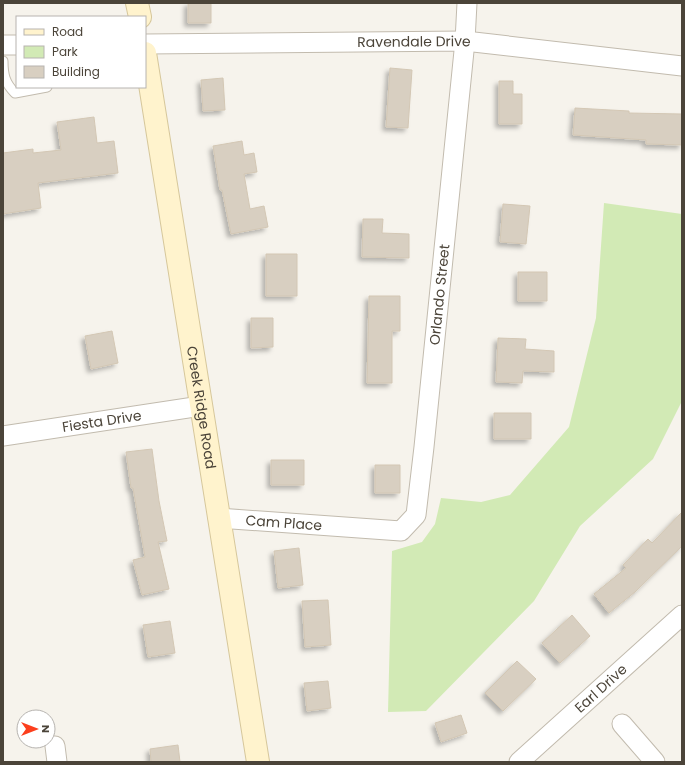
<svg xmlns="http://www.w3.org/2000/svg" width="685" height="765" font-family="Poppins,sans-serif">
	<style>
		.green { fill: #d2eab5 }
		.building { fill: #d8cfc1; stroke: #d3c7b4; filter: url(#shadow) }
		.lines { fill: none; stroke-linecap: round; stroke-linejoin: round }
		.lane-casing { stroke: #c2bbae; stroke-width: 11 }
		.street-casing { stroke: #c2bbae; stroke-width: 21 }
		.secondary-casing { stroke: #d6c79b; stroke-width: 24 }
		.lane { stroke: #fff; stroke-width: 9 }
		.street { stroke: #fff; stroke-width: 19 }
		.secondary { stroke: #fff3cd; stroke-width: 22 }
		.labels { text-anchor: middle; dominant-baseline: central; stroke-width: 3.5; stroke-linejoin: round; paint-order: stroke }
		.street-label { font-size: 14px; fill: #4b4439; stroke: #fff }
	</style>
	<defs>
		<filter id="shadow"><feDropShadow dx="-3.5" dy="3.5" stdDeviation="2" flood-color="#0004"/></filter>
	</defs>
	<rect width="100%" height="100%" fill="#f6f3ec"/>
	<!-- green -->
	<path class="green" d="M 604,203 L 682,214 L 682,401 L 653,459 L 580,526 L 534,601 L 426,711 L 388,712 L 392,551 L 422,542 L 435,524 L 441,498 L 481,502 L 510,495 L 569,427 L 596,318 Z"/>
	<!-- building -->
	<path class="building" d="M 188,3 L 211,3 L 211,23 L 188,23 Z
		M 390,68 L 412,70 L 408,128 L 386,127 Z
		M 223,78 L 225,110 L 203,111 L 201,80 Z
		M 499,81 L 513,81 L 513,94 L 522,94 L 522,124 L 499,124 Z
		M 575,108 L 629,111 L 629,113 L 682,114 L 682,145 L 646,144 L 646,140 L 573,135 Z
		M 94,117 L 97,143 L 114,141 L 118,173 L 38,183 L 41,208 L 3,214 L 3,153 L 33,149 L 33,153 L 61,150 L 57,122 Z
		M 242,141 L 244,155 L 254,153 L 257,172 L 244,174 L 250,209 L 264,206 L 268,227 L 231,234 L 222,190 L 220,190 L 213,146 Z
		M 503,204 L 530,206 L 526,244 L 500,242 Z
		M 363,219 L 383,219 L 382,233 L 409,234 L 409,258 L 362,257 Z
		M 266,254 L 297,254 L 297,296 L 266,296 Z
		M 518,272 L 547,272 L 547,301 L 518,301 Z
		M 369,296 L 400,296 L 400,331 L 392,331 L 392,383 L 367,383 Z
		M 251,318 L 273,318 L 273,347 L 251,348 Z
		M 112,331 L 118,363 L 91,369 L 85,336 Z
		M 498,338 L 526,339 L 525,349 L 554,351 L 554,372 L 523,371 L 522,383 L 496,382 Z
		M 494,413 L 531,413 L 531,439 L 494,439 Z
		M 152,449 L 159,501 L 167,541 L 158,542 L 169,589 L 142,595 L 133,560 L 145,557 L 133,488 L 131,488 L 126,452 Z
		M 271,460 L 304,460 L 304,485 L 271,485 Z
		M 375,465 L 400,465 L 400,493 L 375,493 Z
		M 682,512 L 682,546 L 635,592 L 609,613 L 594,594 L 626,568 L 623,565 L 648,539 L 652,543 Z
		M 299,548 L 303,585 L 278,588 L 274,551 Z
		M 328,600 L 331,645 L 305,647 L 302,601 Z
		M 572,615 L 590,636 L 560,663 L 542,643 Z
		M 170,621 L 175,653 L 148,657 L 143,625 Z
		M 517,661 L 536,679 L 503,711 L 485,693 Z
		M 328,681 L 331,708 L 307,711 L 304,683 Z
		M 461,715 L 467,733 L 441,742 L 435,723 Z
		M 178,745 L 180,762 L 151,762 L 150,749 Z"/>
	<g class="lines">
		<defs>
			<path id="lane" d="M 3,61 C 3,75 5,83 15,93 L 47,87"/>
			<g id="street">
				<path id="s1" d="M 145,44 L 465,41 L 682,66"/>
				<path d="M 3,45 L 17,45"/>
				<path id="s2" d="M 3,436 L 201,406"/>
				<path id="s3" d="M 218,518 L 401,531 L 416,515 L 424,447 L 465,41 L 467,3"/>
				<path d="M 622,724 L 655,762"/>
				<path d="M 55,746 L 57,762"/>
				<path id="s4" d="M 519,762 L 682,615"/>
			</g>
			<g id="secondary">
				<path d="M 137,3 L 140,17"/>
				<path id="s5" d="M 145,53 L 258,762"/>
			</g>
		</defs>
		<!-- lane casing -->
		<use href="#lane" class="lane-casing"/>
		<!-- street casing -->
		<use href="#street" class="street-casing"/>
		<!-- secondary casing -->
		<use href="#secondary" class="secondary-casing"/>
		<!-- lane -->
		<use href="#lane" class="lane"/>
		<!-- street -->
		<use href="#street" class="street"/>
		<!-- secondary -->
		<use href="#secondary" class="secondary"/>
	</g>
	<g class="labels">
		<!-- street labels -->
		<g class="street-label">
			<text stroke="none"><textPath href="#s1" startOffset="269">Ravendale Drive</textPath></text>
			<text stroke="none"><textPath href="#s3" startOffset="427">Orlando Street</textPath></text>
			<text stroke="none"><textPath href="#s5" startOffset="359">Creek Ridge Road</textPath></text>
			<text stroke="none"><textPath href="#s2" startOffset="100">Fiesta Drive</textPath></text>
			<text stroke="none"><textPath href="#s3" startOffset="66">Cam Place</textPath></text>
			<text stroke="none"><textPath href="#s4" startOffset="110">Earl Drive</textPath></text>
		</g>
	</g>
	<!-- border -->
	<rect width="685" height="765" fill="none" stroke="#4b4439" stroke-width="8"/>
	<!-- legend -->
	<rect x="16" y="16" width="130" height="72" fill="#ffffff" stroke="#b7b4b0"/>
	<rect x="24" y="29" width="20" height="6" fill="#fff3cd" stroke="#b7b4b0"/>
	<text x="52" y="36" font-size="12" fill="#4b4439">Road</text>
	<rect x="24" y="46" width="20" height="12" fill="#d2eab5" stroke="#b7b4b0"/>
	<text x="52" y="56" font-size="12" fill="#4b4439">Park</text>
	<rect x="24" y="66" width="20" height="12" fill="#d8cfc1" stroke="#b7b4b0"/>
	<text x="52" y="76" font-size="12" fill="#4b4439">Building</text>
	<!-- north arrow -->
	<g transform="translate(36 729) rotate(90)"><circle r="19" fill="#ffffff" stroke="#b7b4b0"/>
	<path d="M0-3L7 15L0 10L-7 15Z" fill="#fc3f1d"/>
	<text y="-6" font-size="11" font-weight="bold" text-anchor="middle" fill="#4b4439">N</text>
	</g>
</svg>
